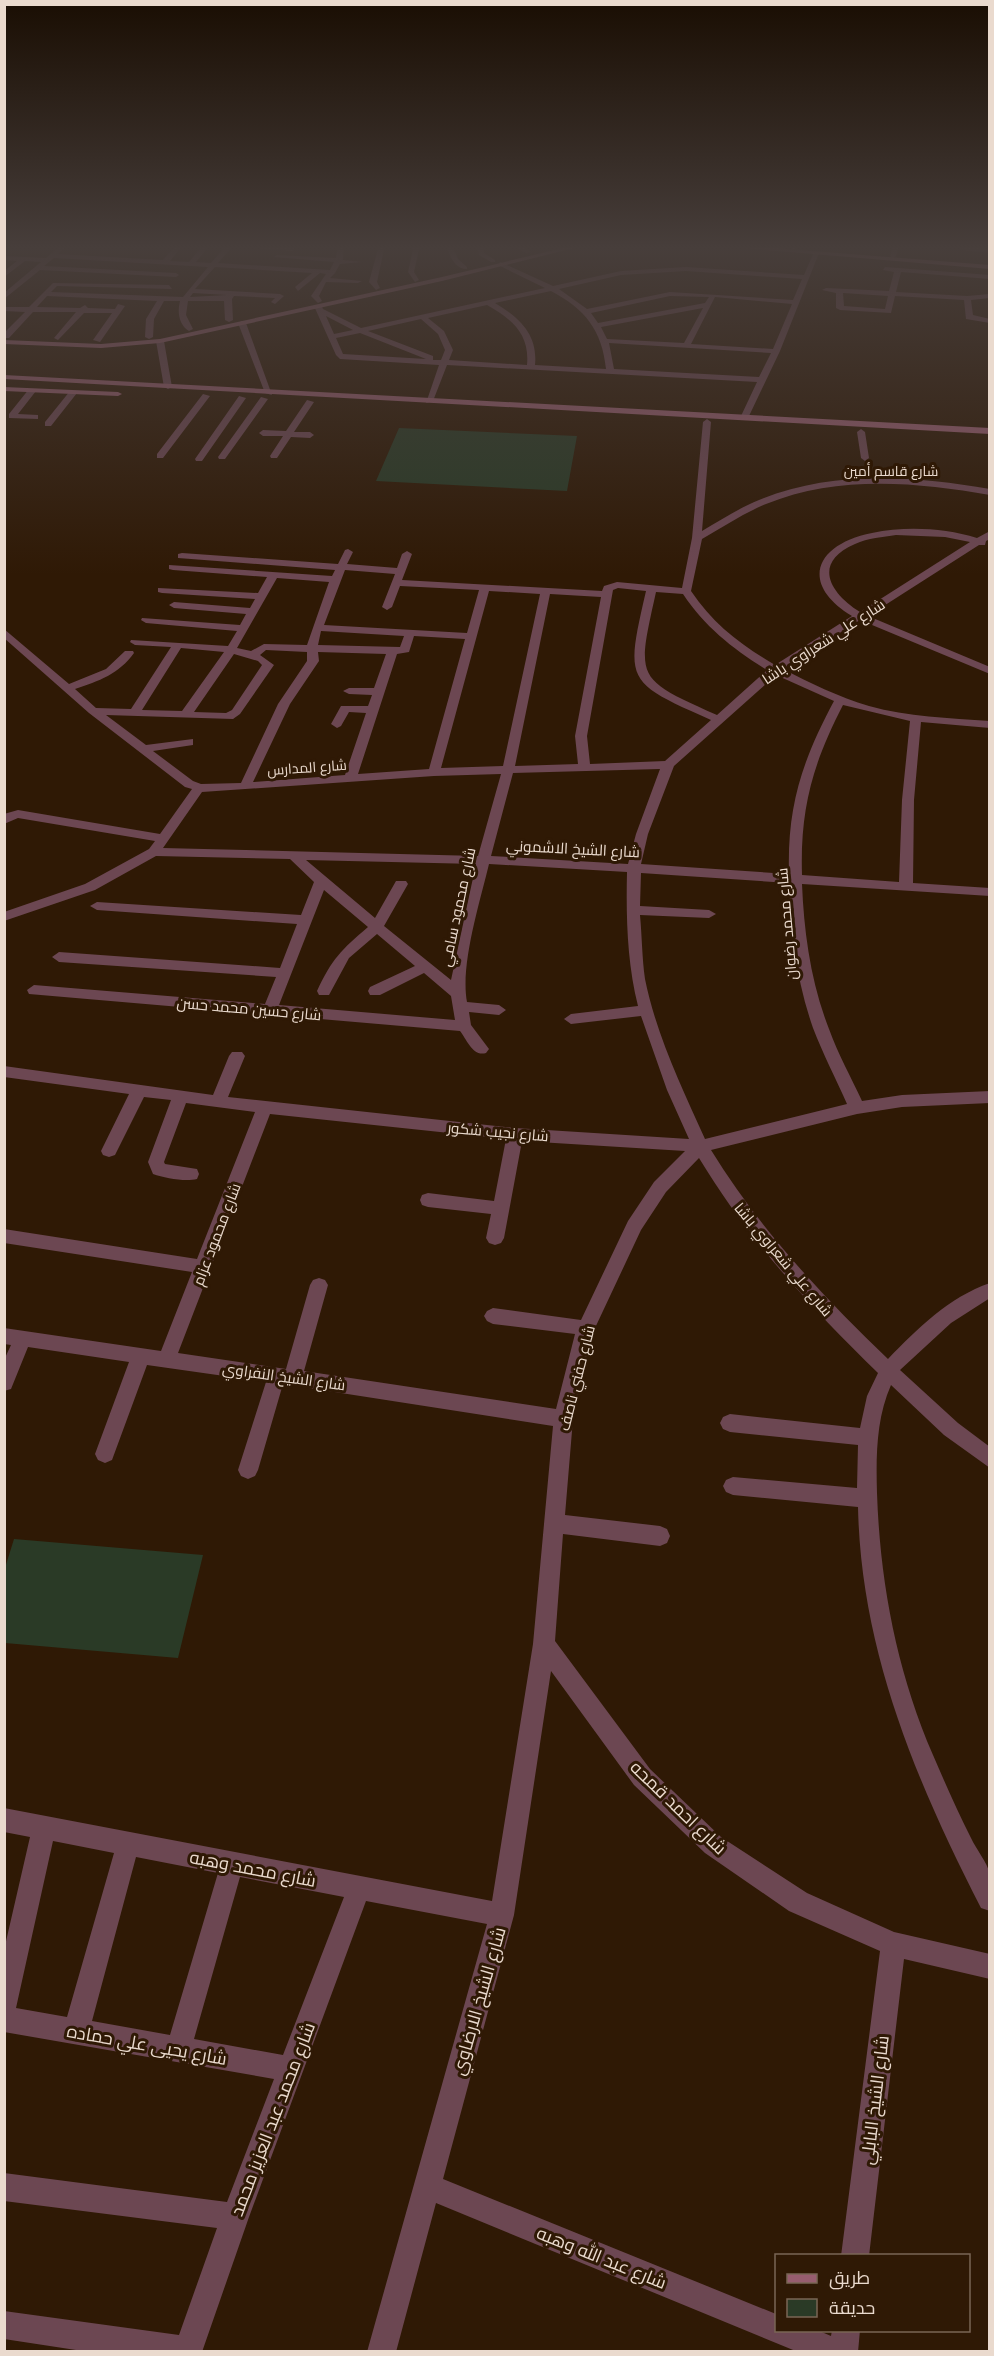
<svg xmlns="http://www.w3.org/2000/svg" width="994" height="2356" font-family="'Open Sans',Cairo,sans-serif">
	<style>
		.green { fill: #2a3a26 }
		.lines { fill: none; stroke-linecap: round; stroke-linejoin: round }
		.minor { fill: #6c4752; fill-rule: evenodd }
		.secondary { fill: #975d6f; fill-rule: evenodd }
		.labels { text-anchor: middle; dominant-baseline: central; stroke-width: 6; stroke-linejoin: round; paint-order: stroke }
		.far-street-label { font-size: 14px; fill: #eadace; stroke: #2f1905 }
		.street-label { font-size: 15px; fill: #eadace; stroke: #2f1905 }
		.near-street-label { font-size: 18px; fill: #eadace; stroke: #2f1905 }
	</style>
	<rect width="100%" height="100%" fill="#2f1905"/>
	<!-- green -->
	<path class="green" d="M 399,428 L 577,436 L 567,491 L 376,481 Z
		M 14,1539 L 203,1555 L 178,1658 L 5,1643 L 5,1568 Z"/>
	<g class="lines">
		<!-- minor -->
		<path class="minor" d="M 61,245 L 68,245 L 58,254 L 163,260 L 176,245 L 183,245 L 170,261 L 189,262 L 203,245 L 210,245 L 196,262 L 211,263 L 227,245 L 234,245 L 218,263 L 330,270 L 334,262 L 274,257 L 277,255 L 336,258 L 338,245 L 344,245 L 343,260 L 362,262 L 340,264 L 335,273 L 330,278 L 362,281 L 358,283 L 326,282 L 319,296 L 322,301 L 318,303 L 311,296 L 326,274 L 320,273 L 298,291 L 295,287 L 312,273 L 215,267 L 195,289 L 280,294 L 284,296 L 275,304 L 271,302 L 275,298 L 234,296 L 232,299 L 233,320 L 229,322 L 225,320 L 224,301 L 188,301 L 186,315 L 193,329 L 189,331 C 179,325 177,312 180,301 L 164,301 L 154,319 L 153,337 L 149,339 L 145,337 L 146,319 L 157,301 L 47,296 L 37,307 L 80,308 L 85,305 L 88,308 L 115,309 L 118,304 L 125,306 L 100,342 L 93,340 L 112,313 L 84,313 L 58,340 L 54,338 L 76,312 L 33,312 L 9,338 L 4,338 L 4,333 L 25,312 L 4,311 L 4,307 L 29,307 L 53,283 L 169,285 L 172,289 L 57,286 L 51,292 L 183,297 L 208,267 L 54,258 L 44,266 L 176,273 L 179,275 L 176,277 L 40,270 L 4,299 L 4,293 L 41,262 L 25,261 L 4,277 L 4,271 L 17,261 L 4,260 L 4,256 L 46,258 ZM 193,293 L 227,295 L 190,297 Z
			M 379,245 L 385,245 L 377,282 L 380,288 L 376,290 L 369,282 Z
			M 414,245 L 420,245 L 414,272 L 419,280 L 415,282 L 408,272 Z
			M 446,245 L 452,245 L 458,259 L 467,267 L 467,269 C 454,269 450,256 446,245 Z
			M 477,245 L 483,245 L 484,253 L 495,260 L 495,262 L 491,262 L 479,255 Z
			M 511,245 L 519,245 L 531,252 L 526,253 Z
			M 555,245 L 562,245 L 559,247 Z
			M 765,245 L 771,245 L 771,246 L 768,248 Z
			M 793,245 L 799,245 L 794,250 L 791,248 Z
			M 893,245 L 899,245 L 896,256 L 893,258 L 890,256 Z
			M 263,246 L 292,247 L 295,249 L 292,251 L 261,249 Z
			M 963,247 L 990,249 L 990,253 L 961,250 Z
			M 814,252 L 819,253 L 780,351 L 749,416 L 745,419 L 741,416 L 757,382 L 447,365 L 433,401 L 426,403 L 439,365 L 340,359 L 336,355 L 314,306 L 321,304 L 323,309 L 361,328 L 545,288 L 498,265 L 500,262 L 553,286 L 621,271 L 686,267 L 804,275 ZM 686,271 L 802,279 L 793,300 L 670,292 L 587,309 L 559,289 L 621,275 ZM 551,291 C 585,309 602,330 606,369 L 535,365 C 538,335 520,318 495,303 ZM 670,296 L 709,297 L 705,303 L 598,323 L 591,313 ZM 715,297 L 792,304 L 773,349 L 691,344 ZM 487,305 C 512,319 530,334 527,365 L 449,360 L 453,350 L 444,331 L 428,318 ZM 703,308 L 684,343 L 607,339 L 601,327 ZM 326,316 L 353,330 L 334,334 ZM 421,319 L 438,334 L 445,350 L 441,360 L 433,360 L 433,356 L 368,331 ZM 360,333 L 426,359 L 343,354 L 336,338 ZM 609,343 L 771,353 L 759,377 L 614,369 Z
			M 885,267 L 990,275 L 990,279 L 901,272 L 896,292 L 967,296 L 990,294 L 990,298 L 971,300 L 973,315 L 990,319 L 990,323 L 966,319 L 964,300 L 895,296 L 891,313 L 840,310 L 836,308 L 836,293 L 822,290 L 826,288 L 889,291 L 894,272 L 883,270 ZM 843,293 L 888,296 L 885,309 L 844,306 Z
			M 242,321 L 246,323 L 272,395 L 265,393 L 238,323 Z
			M 160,339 L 164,341 L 172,387 L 168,389 L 164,387 L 156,341 Z
			M 29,389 L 36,391 L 18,414 L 38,415 L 38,419 L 9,418 L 9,414 Z
			M 70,391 L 77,393 L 51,426 L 45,426 L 45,422 Z
			M 203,394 L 210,396 L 163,458 L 157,458 L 157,454 Z
			M 239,396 L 246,398 L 202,461 L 196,461 L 195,459 Z
			M 261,397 L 268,399 L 225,459 L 219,459 L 218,457 Z
			M 307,400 L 314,402 L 294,432 L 310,432 L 314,435 L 310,438 L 291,437 L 277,458 L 271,458 L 270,456 L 283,436 L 263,436 L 259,433 L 263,430 L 286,431 Z
			M 707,419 L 711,422 L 702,531 C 721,520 739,508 759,500 C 832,470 913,476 990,489 L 990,495 C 916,482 837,475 766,504 C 744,513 723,527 702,539 L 691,591 C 713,624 741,645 775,665 L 852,616 C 798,583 816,544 872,533 C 906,526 944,528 977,538 L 990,531 L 990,539 L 986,541 L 985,545 L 979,545 L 868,616 L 990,667 L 990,674 L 860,620 L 783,669 C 810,683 839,697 869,706 C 908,717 949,718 990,721 L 990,728 L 921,722 L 914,800 L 913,883 L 990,888 L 990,896 L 802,884 C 804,933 811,983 829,1029 C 838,1054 851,1077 862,1101 L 902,1095 L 990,1091 L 990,1103 L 902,1107 L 857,1114 L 711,1150 C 759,1228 821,1295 888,1359 C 917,1329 949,1297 990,1283 L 990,1298 L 951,1323 L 900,1370 L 958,1423 L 990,1447 L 990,1468 L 944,1435 L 891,1385 C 876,1419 876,1457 877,1493 C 880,1583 897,1672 933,1755 C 945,1783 957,1810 971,1838 C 976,1849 987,1862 990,1874 C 992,1886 990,1899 990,1911 L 981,1908 C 916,1781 861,1651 858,1507 L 733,1495 L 726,1492 L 723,1486 L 726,1480 L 733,1477 L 857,1488 L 858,1445 L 730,1432 L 723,1429 L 720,1423 L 723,1417 L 730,1414 L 860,1428 L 867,1396 L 878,1373 C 810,1307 748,1239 699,1158 L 666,1192 L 641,1230 L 595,1328 L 573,1419 L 565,1515 L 660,1526 L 667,1529 L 670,1536 L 667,1543 L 660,1546 L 563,1534 L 555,1641 L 650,1769 L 721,1837 L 807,1893 L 894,1932 L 990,1954 L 990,1979 L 904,1959 L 869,2256 L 841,2256 L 880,1951 L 789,1911 L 705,1853 L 634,1785 L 551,1671 L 514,1915 L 443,2179 L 776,2314 L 776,2330 L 817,2330 L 831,2336 L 832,2330 L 860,2330 L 858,2352 L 798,2352 L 436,2203 L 396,2352 L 367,2352 L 487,1924 L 366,1901 L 249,2217 L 202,2352 L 89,2352 L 4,2339 L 4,2311 L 179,2335 L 217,2228 L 4,2201 L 4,2173 L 227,2202 L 274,2079 L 4,2032 L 4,1950 L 30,1837 L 4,1832 L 4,1808 L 492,1901 L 533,1644 L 553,1426 L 283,1384 L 258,1470 L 255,1476 L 248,1479 L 241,1476 L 238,1470 L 266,1382 L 147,1365 L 112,1460 L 105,1463 L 98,1460 L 95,1454 L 129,1362 L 28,1347 L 11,1389 L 4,1391 L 4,1360 L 11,1345 L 4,1344 L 4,1328 L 161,1351 L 192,1272 L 4,1243 L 4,1229 L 197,1259 L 255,1112 L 186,1103 L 164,1162 L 165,1164 L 197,1169 L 199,1174 L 197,1179 C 185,1182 165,1178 153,1174 L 148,1162 L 171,1100 L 144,1097 L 115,1155 L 109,1157 L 103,1155 L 101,1151 L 129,1094 L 4,1077 L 4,1066 L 213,1095 L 229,1056 L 232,1052 L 242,1052 L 245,1056 L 228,1097 L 515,1128 L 689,1139 L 667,1090 L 641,1016 L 571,1024 L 564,1019 L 571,1014 L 638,1006 C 627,962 626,917 627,872 L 489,864 C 480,902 460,965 467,1002 L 499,1005 L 506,1010 L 499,1015 L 469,1012 L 471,1025 L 489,1049 L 486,1053 C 473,1057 467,1040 460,1031 L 29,994 L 27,990 L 34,985 L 265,1004 L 276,977 L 59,962 L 52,957 L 59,952 L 280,968 L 297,924 L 97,910 L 90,906 L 97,902 L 301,915 L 314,882 L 290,859 L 156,856 L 95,890 L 4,921 L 4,912 L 85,884 L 149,849 L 155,841 L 18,818 L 4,824 L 4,814 L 18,810 L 160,834 L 192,789 L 185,787 L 89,713 L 4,638 L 4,629 L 69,684 L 106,669 L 125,651 L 133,651 L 134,653 C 119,674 99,681 75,689 L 96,708 L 131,709 L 171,647 L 135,645 L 130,642 L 131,640 L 228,646 L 237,631 L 146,623 L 141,620 L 142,618 L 240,625 L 246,614 L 174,608 L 169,605 L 174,602 L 250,608 L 255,599 L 162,593 L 158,592 L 158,588 L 258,593 L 267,577 L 173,570 L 169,569 L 169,565 L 332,576 L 335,570 L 178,558 L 178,554 L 182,553 L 338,564 L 345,550 L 348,549 L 353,552 L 347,564 L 397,568 L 402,554 L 407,551 L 412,554 L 402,580 L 602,591 L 604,586 L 617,582 L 682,588 L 692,538 L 703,422 ZM 896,535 L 945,537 L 970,542 L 860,612 C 828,592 813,562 855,544 C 868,538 883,537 896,535 ZM 345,570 L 395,574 L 382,607 L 387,610 L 392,607 L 400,586 L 479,590 L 467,633 L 324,625 ZM 277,578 L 329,582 L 307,645 L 264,644 L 251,651 L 237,648 ZM 618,588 L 646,591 C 625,682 625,682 711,720 L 665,761 L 590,764 L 587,736 L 613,590 ZM 489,591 L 540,594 L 503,766 L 441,768 ZM 656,592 L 683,594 C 705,627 733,649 767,670 L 717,715 C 634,678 637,679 656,592 ZM 550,594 L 601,597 L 575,736 L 578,764 L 515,766 ZM 321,631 L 404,636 L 400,647 L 318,645 ZM 414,636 L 465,639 L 429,769 L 358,774 L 397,654 L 409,652 ZM 181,648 L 224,652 L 182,711 L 142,710 ZM 266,650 L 307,652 L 307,661 L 278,704 L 241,783 L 201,784 L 193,781 L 153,751 L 193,745 L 193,739 L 146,745 L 106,715 L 233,719 L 240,714 L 274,665 L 260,655 ZM 318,652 L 386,654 L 374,688 L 349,688 L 343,691 L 349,694 L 372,695 L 368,706 L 341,706 L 331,724 L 337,728 L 341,726 L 349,712 L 366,713 L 345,775 L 253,782 L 290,704 L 319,661 ZM 234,654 L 258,661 L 262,665 L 232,710 L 226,713 L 194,712 ZM 776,675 L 834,701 C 802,761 787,806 789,874 L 641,864 L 648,834 L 674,766 ZM 843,705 L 910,721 L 902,800 L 899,882 L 802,875 C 800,808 813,763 843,705 ZM 660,769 L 636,834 L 628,864 L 491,856 L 513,773 ZM 501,774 L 478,856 L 163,848 L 202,792 L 434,776 ZM 306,860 L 476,864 L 451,980 L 384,926 L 408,884 L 406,881 L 396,881 L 375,918 ZM 641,873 L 789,883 C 790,932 797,982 813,1028 C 823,1054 836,1079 847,1104 L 705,1139 C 682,1088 656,1034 645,979 C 642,958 642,936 640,915 L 709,918 L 716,914 L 709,910 L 640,906 ZM 324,890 L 368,927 C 341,950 332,959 317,991 L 319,995 L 329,995 L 349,958 L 377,934 L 415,966 L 370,987 L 368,991 L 370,995 L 380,995 L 424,973 L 451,996 L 455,1020 L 279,1005 ZM 270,1114 L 506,1139 L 494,1201 L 428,1193 L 422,1195 L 420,1200 L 422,1205 L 428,1207 L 491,1214 L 486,1238 L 489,1243 L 495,1245 L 501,1243 L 504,1238 L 522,1141 L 685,1151 L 654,1182 L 628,1221 L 581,1320 L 493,1308 L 487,1311 L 484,1316 L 487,1321 L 493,1324 L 575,1334 L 556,1409 L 304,1371 L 328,1285 L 325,1280 L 319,1278 L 313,1280 L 310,1285 L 286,1369 L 178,1353 ZM 53,1841 L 114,1853 L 67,2017 L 16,2008 ZM 136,1857 L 218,1873 L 170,2035 L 92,2021 ZM 240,1877 L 344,1897 L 283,2055 L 194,2039 Z
			M 861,429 L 865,432 L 869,458 L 865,461 L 861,458 L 857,432 Z"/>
		<!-- secondary -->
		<path class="secondary" d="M 575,245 L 586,245 L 442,281 L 160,343 L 101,348 L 4,344 L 4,340 L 101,344 L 160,339 L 442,277 Z
			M 707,245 L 736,245 L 990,265 L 990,269 Z
			M 4,375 L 990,428 L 990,434 L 4,379 Z
			M 4,387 L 118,392 L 122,394 L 118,396 L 4,391 Z"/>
	</g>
	<!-- sky -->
	<linearGradient id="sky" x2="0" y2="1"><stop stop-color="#1a0e03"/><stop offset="0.43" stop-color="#473e3b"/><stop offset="1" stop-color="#473e3b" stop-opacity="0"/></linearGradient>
	<rect width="994" height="575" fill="url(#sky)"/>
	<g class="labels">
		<!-- far-street labels -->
		<g class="far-street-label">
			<text x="891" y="470">شارع قاسم أمين</text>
			<text transform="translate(307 767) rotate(-4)">شارع المدارس</text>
		</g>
		<!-- street labels -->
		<g class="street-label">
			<text transform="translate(823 641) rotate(-33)">شارع علي شعراوي باشا</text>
			<text transform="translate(573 848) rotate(3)">شارع الشيخ الاشموني</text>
			<text transform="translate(457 907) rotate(-78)">شارع محمود سامي</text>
			<text transform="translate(786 924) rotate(-95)">شارع محمد رضوان</text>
			<text transform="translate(249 1008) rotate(5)">شارع حسين محمد حسن</text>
			<text transform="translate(498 1131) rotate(5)">شارع نجيب شكور</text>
			<text transform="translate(216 1234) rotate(-69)">شارع محمود عزام</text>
			<text transform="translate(784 1259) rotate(50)">شارع علي شعراوي باشا</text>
			<text transform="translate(284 1376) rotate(8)">شارع الشيخ النفراوي</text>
			<text transform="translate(576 1378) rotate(-76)">شارع حفني ناصف</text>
		</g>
		<!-- near-street labels -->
		<g class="near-street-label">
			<text transform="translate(679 1807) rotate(44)">شارع احمد قمحه</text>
			<text transform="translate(253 1868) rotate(11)">شارع محمد وهبه</text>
			<text transform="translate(478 2001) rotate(-74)">شارع الشيخ الارضاوي</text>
			<text transform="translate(147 2044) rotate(10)">شارع يحيى علي حماده</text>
			<text transform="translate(874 2100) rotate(-83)">شارع الشيخ البابلي</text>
			<text transform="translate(272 2119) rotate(-69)">شارع محمد عبد العزيز محمد</text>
			<text transform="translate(602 2257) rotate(22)">شارع عبد الله وهبه</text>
		</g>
	</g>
	<!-- border -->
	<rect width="994" height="2356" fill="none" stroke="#eadace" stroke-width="12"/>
	<!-- legend -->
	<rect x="775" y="2254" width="195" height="78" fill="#2f1905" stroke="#7a6655" stroke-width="1.5"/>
	<rect x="787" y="2274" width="30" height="9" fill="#975d6f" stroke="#7a6655" stroke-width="1.5"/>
	<text x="829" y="2284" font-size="18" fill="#eadace">طريق</text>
	<rect x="787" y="2299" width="30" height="18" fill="#2a3a26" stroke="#7a6655" stroke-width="1.5"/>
	<text x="829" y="2314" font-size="18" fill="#eadace">حديقة</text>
</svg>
